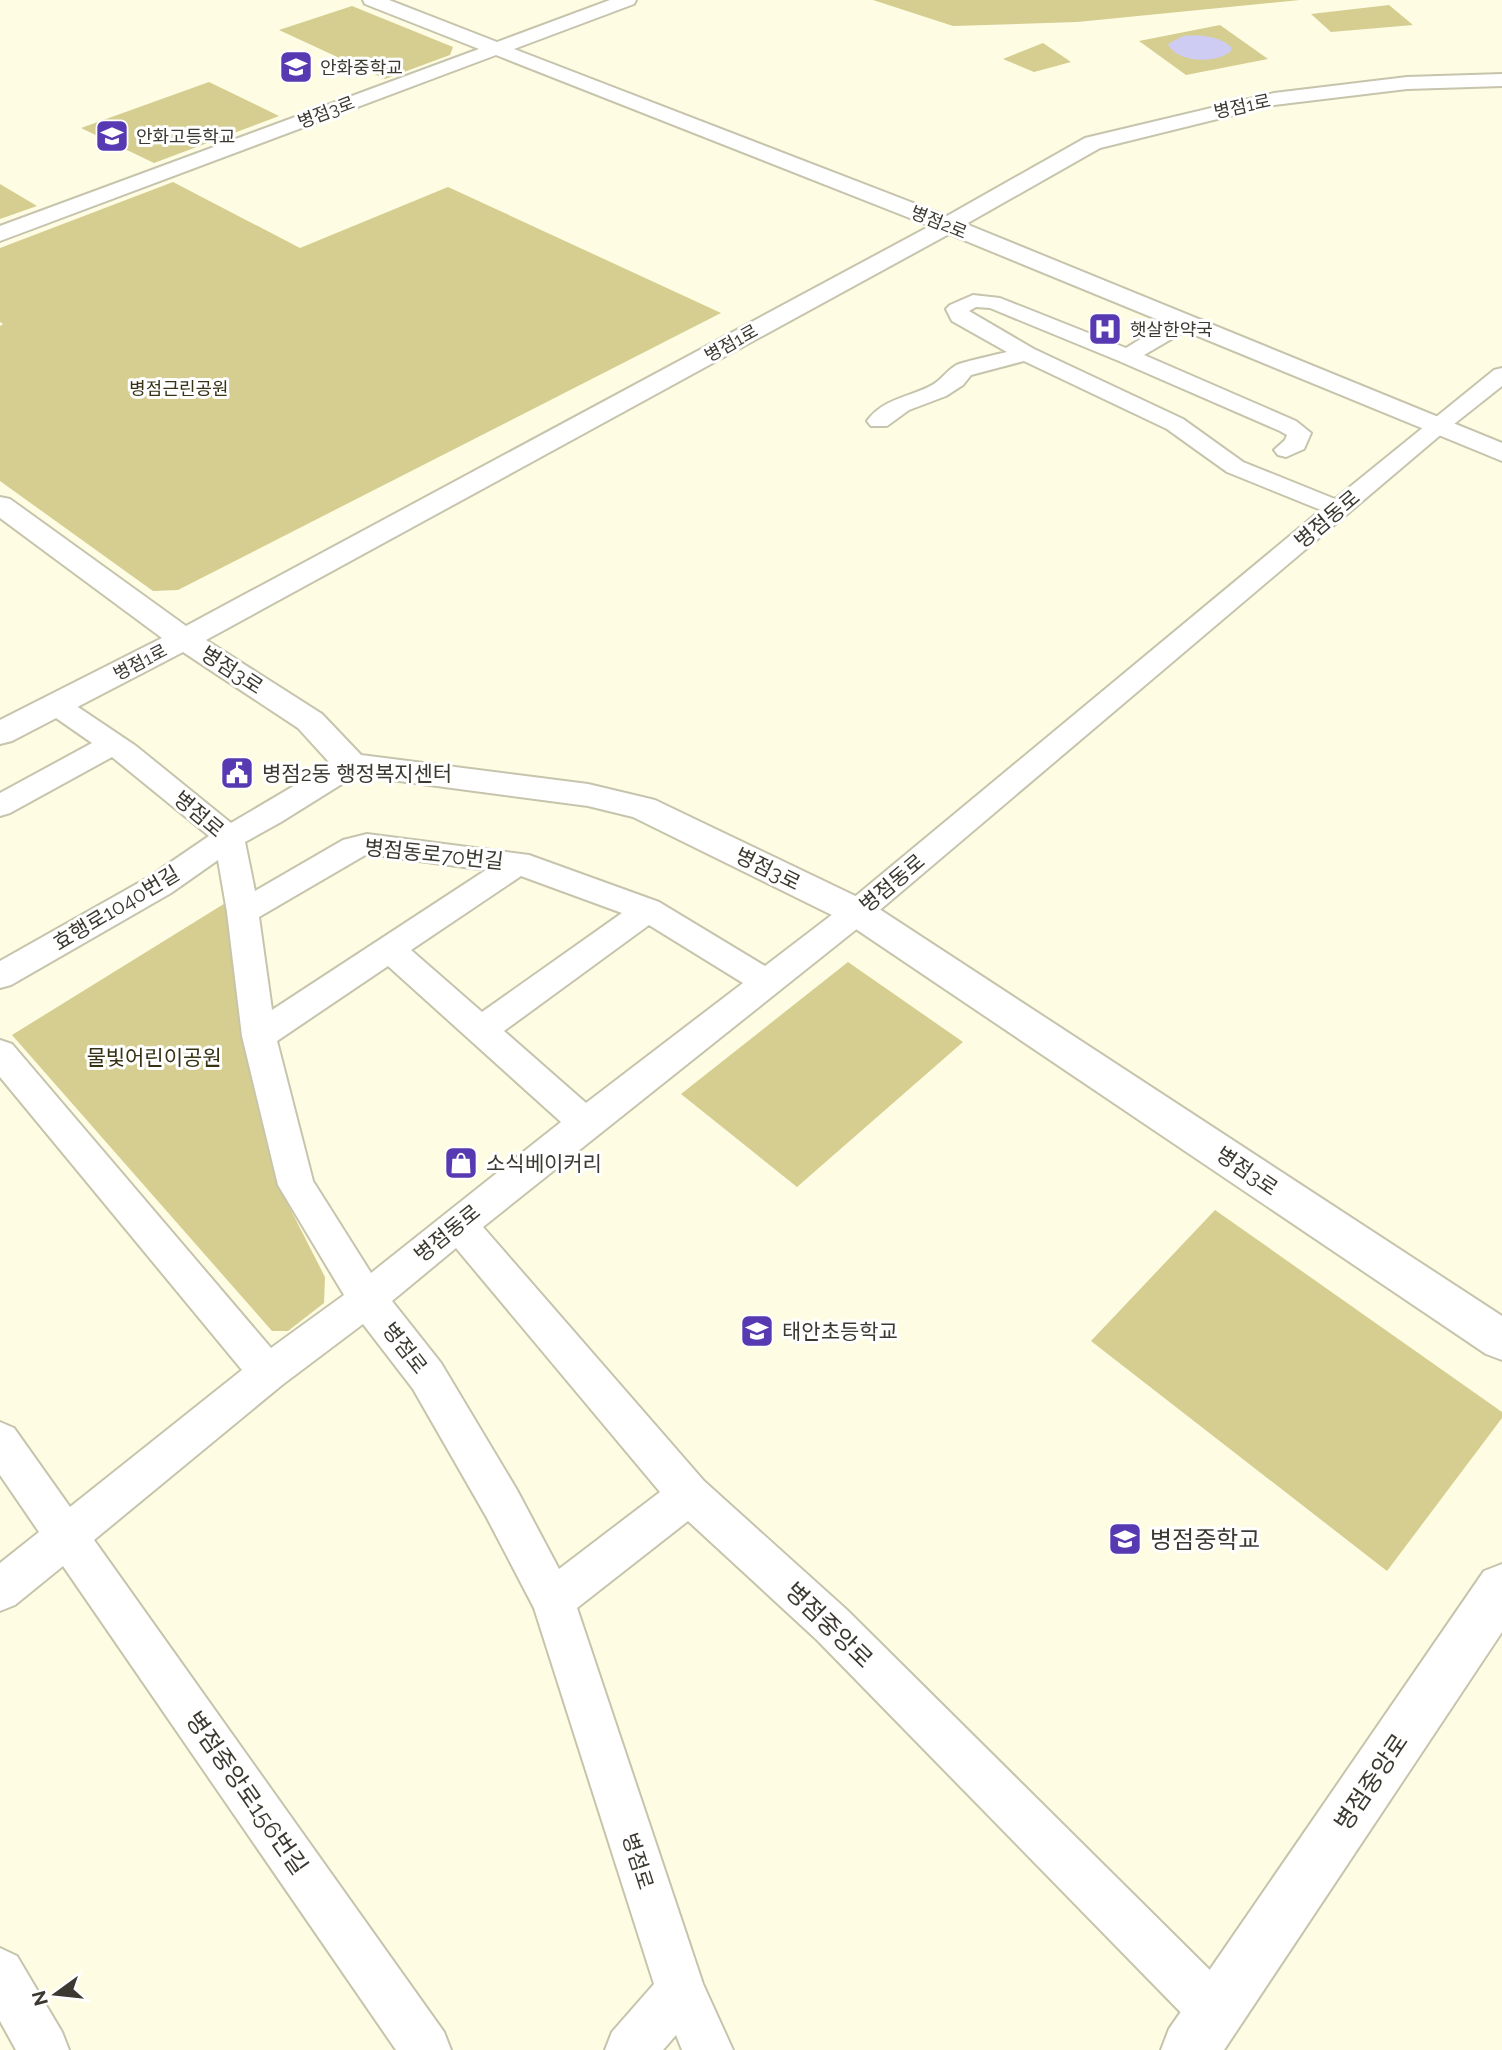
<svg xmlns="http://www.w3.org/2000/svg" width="1502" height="2050" font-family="Raleway,'Noto Sans KR',sans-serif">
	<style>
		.green { fill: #d5ce90 }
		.water { fill: #cfccf4 }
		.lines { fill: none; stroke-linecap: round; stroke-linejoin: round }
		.street-casing { stroke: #c6c4ac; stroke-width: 4 }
		.secondary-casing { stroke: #c6c4ac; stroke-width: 4 }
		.street { fill: #fff; fill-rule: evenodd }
		.secondary { fill: #fff; fill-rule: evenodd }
		.labels { text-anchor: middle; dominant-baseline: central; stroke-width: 6; stroke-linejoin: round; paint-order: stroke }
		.far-poi-label { font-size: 18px; fill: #3b3930; stroke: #fff; text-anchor: start }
		.far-street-label { font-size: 18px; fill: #3b3930; stroke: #fff }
		.far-park-label { font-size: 18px; fill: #363213; stroke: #fff }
		.street-label { font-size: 21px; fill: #3b3930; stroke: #fff }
		.poi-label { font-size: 21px; fill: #3b3930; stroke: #fff; text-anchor: start }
		.park-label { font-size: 21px; fill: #363213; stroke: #fff }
		.near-poi-label { font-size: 24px; fill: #3b3930; stroke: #fff; text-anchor: start }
		.near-street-label { font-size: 24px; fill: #3b3930; stroke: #fff }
	</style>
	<rect width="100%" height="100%" fill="#fefce3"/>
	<!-- green -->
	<path class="green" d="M 873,0 L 1300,0 L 1077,22 L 953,26 Z
		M 1389,5 L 1413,25 L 1331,32 L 1311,14 Z
		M 352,6 L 453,47 L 450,55 L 385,79 L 279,30 Z
		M 1220,25 L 1268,59 L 1186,75 L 1139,41 Z
		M 1043,43 L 1071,62 L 1034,72 L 1003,59 Z
		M 209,82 L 279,116 L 154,163 L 81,128 Z
		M 173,182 L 300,248 L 448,187 L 721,313 L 178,590 L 153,591 L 0,481 L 0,326 L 3,324 L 0,322 L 0,248 Z
		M 0,184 L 37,206 L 0,219 Z
		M 227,902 L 238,909 L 250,1076 L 275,1179 L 325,1277 L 324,1303 L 288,1331 L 272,1331 L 12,1035 Z
		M 848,962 L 963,1042 L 797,1187 L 681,1094 Z
		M 1215,1210 L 1502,1412 L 1502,1418 L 1387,1571 L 1091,1341 Z"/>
	<!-- water -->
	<path class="water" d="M 1183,36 C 1199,35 1218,35 1231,47 L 1231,51 C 1217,64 1176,63 1168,44 Z"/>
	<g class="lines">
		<defs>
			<path id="street" d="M 973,295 L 1000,298 L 1126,348 L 1176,317 L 1192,317 L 1195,322 L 1192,327 L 1144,355 L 1296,421 L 1311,433 L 1304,449 L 1286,457 L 1278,455 L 1274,450 L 1285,440 L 1287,435 L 1280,431 L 1119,361 L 990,308 L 976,307 L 969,311 L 1034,349 L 1183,419 L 1243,462 L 1335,499 L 1494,370 L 1502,368 L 1502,386 L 1444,432 L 868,920 L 483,1227 L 704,1481 L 847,1610 L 1234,1994 L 1241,2012 L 1234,2030 L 1216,2037 L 1198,2030 L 817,1640 L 688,1521 L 577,1608 L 703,1984 L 733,2050 L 682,2050 L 676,2035 L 663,2050 L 605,2050 L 612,2032 L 654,1984 L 534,1608 L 487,1518 L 413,1389 L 363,1324 L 282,1385 L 94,1540 L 444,2032 L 451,2050 L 396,2050 L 63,1566 L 15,1605 L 0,1611 L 0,1563 L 39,1532 L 0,1475 L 0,1422 L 14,1428 L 70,1507 L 242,1370 L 0,1077 L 0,1040 L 12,1044 L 271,1348 L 344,1295 L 278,1185 L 242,1036 L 227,912 L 218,860 L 171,893 L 11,985 L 0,988 L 0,961 L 149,877 L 209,836 L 112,757 L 10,813 L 0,816 L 0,793 L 92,743 L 46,711 L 42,705 L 46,699 L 56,696 L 66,699 L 136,746 L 231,823 L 341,758 L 351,755 L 361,758 L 365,765 L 361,772 L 281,822 L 245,842 L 255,891 L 343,840 L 367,834 L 529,855 L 659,902 L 765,966 L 846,904 L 1321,510 L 1227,472 L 1167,429 L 1024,361 L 971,375 L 963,385 L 946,396 L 909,410 L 887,426 L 871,426 L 867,421 C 883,398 912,397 934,384 C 942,379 950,367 959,364 C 975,359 991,356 1007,352 L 952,321 L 946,309 L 950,305 ZM 367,854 L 486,870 L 272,1010 L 259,917 ZM 521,876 L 622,913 L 482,1012 L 411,950 ZM 649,925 L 743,983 L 586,1103 L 504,1031 ZM 388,966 L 561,1122 L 371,1273 L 313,1181 L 277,1041 ZM 456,1248 L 660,1492 L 559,1569 L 517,1490 L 441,1363 L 392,1301 Z
				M 0,1948 L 17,1956 L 62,2032 L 69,2050 L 16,2050 L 0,2021 Z"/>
			<path id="secondary" d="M 363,0 L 389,0 L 497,42 L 610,0 L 636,0 L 634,4 L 514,49 L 947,216 L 1085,138 L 1274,93 L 1407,77 L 1502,74 L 1502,86 L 1407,89 L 1274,105 L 1100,148 L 966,224 L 1502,443 L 1502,461 L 949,234 L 206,640 L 322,714 L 361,755 L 588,784 L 655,800 L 870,903 L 1502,1316 L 1502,1360 L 1486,1354 L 844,921 L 633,817 L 588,806 L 339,773 L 298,728 L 183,652 L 12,741 L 0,744 L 0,720 L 162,638 L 0,518 L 0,497 L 10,499 L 186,626 L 930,226 L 496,55 L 0,241 L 0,226 L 479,49 L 365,4 Z
				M 1502,1564 L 1502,1632 L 1224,2050 L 1161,2050 L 1169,2029 L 1484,1571 Z"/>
		</defs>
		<!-- street casing -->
		<use href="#street" class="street-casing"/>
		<!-- secondary casing -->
		<use href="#secondary" class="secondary-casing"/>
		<!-- street -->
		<use href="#street" class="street"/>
		<!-- secondary -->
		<use href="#secondary" class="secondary"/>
	</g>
	<!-- icons -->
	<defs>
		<symbol id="school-square" viewBox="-11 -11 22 22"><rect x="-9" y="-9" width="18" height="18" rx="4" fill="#5739b1" stroke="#fff"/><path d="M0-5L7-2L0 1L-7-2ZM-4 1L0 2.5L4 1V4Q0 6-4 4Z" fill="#fff"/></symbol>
		<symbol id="hospital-square" viewBox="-11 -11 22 22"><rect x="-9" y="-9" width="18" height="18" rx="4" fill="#5739b1" stroke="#fff"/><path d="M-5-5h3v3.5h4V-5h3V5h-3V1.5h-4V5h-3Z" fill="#fff"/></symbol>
		<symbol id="civic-square" viewBox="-11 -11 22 22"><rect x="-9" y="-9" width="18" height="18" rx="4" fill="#5739b1" stroke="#fff"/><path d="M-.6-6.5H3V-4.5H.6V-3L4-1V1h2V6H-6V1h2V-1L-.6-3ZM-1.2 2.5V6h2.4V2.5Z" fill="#fff"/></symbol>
		<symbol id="shop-square" viewBox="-11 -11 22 22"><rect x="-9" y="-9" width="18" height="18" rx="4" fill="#5739b1" stroke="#fff"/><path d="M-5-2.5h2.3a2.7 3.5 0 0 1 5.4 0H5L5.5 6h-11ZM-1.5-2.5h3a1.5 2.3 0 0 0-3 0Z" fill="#fff"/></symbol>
	</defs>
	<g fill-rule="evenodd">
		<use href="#school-square" x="277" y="48" width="38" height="38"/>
		<use href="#school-square" x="93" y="117" width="38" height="38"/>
		<use href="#hospital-square" x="1086" y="310" width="38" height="38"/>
		<use href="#civic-square" x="218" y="754" width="38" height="38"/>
		<use href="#shop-square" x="442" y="1144" width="38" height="38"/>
		<use href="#school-square" x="738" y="1312" width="38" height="38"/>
		<use href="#school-square" x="1106" y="1520" width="38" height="38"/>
	</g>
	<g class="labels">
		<!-- far-poi labels -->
		<g class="far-poi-label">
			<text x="320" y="67">안화중학교</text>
			<text x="136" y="136">안화고등학교</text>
			<text x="1130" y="329">햇살한약국</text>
		</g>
		<!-- far-street labels -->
		<g class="far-street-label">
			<text transform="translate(1242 106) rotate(-12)">병점1로</text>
			<text transform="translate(326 112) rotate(-21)">병점3로</text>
			<text transform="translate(939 222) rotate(22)">병점2로</text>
			<text transform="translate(731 343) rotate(-29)">병점1로</text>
			<text transform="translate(140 662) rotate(-27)">병점1로</text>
		</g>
		<!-- far-park labels -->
		<g class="far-park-label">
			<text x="179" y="388">병점근린공원</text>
		</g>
		<!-- street labels -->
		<g class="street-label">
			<text transform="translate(1327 519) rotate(-40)">병점동로</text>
			<text transform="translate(232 670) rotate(33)">병점3로</text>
			<text transform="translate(199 814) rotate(40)">병점로</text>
			<text transform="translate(434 854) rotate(6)">병점동로70번길</text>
			<text transform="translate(768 869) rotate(26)">병점3로</text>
			<text transform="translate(892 883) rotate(-40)">병점동로</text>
			<text transform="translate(116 908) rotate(-31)">효행로1040번길</text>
			<text transform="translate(1247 1171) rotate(34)">병점3로</text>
			<text transform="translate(447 1233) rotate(-39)">병점동로</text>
			<text transform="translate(405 1348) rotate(52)">병점로</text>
			<text transform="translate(638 1861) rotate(72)">병점로</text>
		</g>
		<!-- poi labels -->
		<g class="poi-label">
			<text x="262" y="773">병점2동 행정복지센터</text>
			<text x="486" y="1163">소식베이커리</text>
			<text x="782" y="1331">태안초등학교</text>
		</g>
		<!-- park labels -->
		<g class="park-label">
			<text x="154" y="1057">물빛어린이공원</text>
		</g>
		<!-- near-poi labels -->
		<g class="near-poi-label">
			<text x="1150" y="1539">병점중학교</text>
		</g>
		<!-- near-street labels -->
		<g class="near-street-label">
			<text transform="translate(829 1625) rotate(44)">병점중앙로</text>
			<text transform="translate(1371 1782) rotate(-56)">병점중앙로</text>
			<text transform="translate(247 1793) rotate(55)">병점중앙로156번길</text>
		</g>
	</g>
	<!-- north arrow -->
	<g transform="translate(56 1994) rotate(255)" stroke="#ffffff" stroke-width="5" paint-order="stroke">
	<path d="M0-5L12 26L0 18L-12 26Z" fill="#3b3930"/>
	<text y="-10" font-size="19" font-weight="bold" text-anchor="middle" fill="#3b3930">N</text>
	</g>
</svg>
